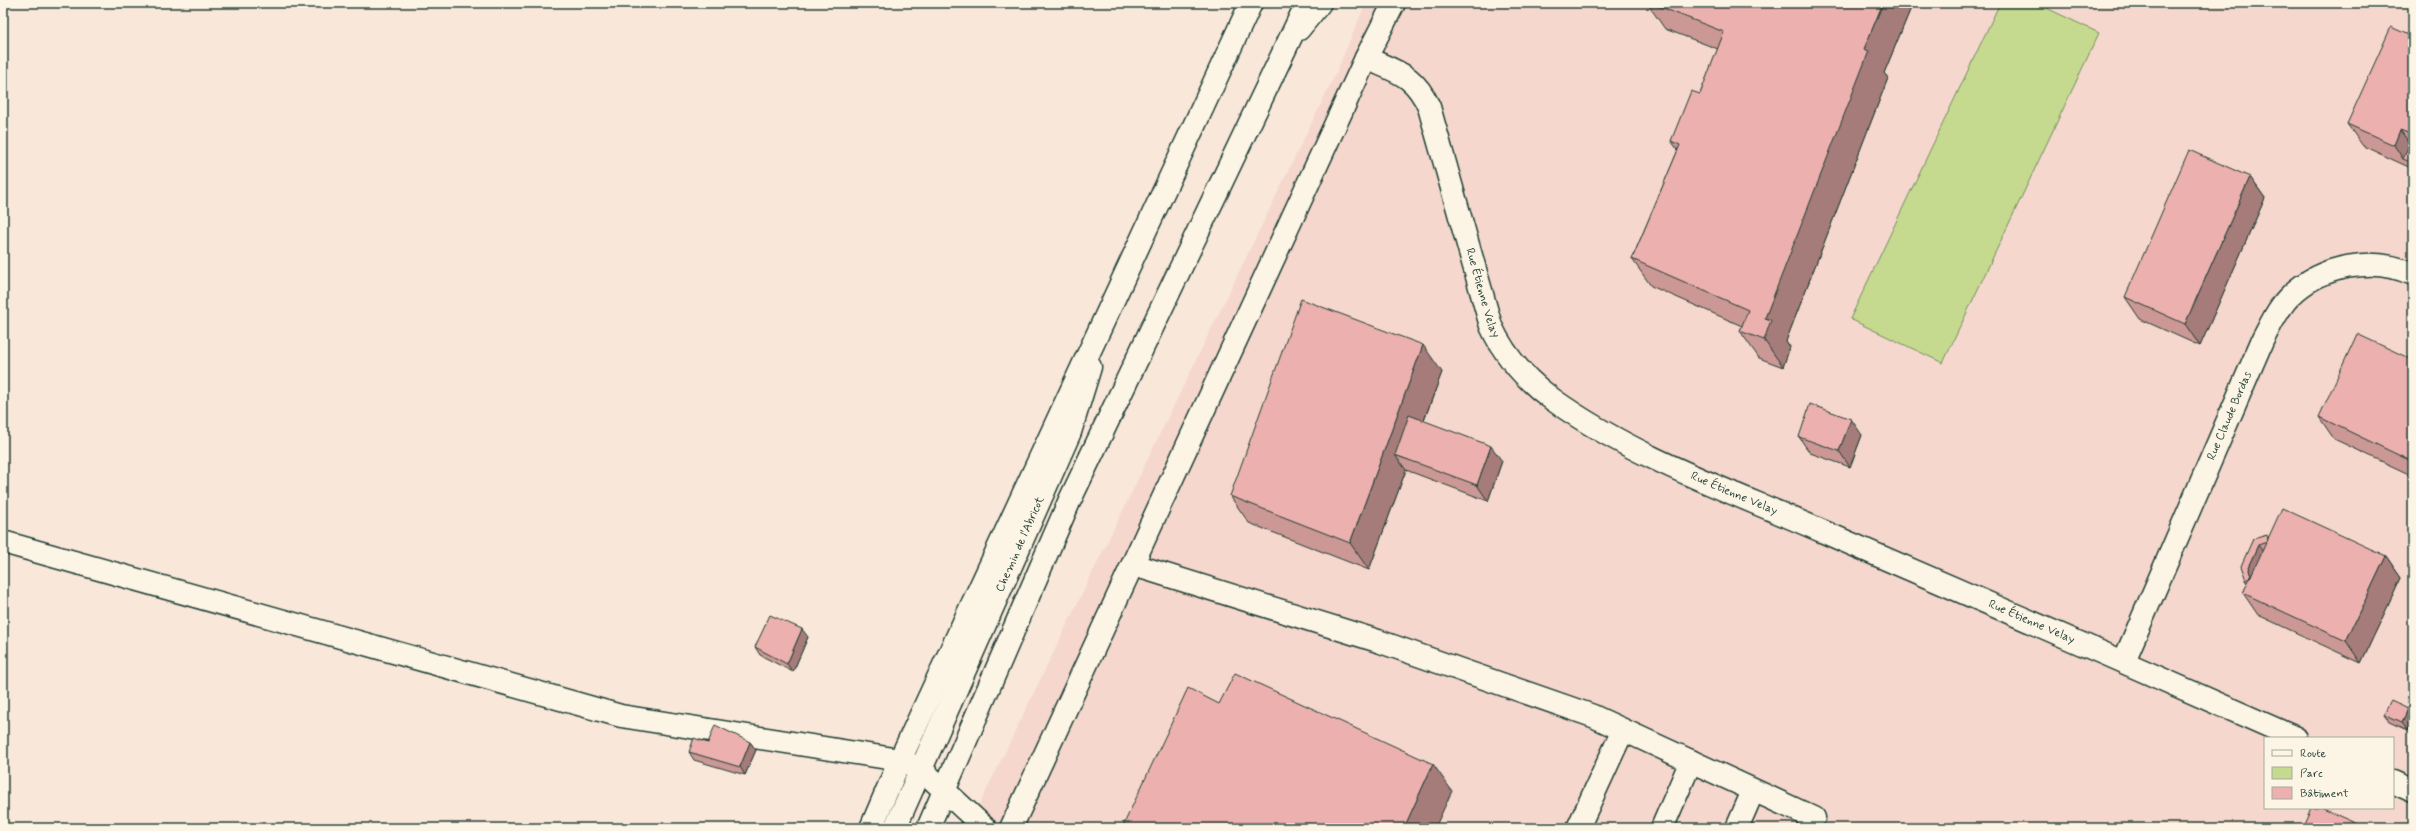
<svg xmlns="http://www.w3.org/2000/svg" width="2416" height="831" font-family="Mynerve,sans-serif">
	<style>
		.built { fill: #f5d7cd; fill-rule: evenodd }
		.green { fill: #c6da8f; stroke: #728c62 }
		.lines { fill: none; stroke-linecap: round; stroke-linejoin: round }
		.minor-casing { stroke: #1f3d34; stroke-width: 25 }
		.major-casing { stroke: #1f3d34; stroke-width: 25 }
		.minor { stroke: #fcf5e5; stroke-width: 22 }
		.major { stroke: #fcf5e5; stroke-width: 22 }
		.wall { fill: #cb9896; stroke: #1f3d34 }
		.shaded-wall { fill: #a57c7a; stroke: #1f3d34 }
		.building { fill: #ecb1ae; stroke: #1f3d34 }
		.labels { text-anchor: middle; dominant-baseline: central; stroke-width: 3; stroke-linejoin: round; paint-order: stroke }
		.street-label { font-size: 12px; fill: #1f3d34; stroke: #fcf5e5 }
	</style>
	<rect width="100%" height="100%" fill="#f9e7da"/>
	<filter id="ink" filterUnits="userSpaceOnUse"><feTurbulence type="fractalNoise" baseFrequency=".025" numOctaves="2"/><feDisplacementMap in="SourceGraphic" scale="8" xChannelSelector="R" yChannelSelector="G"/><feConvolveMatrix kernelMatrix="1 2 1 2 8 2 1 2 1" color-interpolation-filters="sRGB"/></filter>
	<g filter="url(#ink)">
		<!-- built -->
		<path class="built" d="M 1366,3 L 2413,3 L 2413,828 L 968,828 L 1335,75 ZM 2265,738 L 2393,738 L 2393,808 L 2265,808 Z"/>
		<!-- green -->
		<path class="green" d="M 2000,3 L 2036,3 L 2099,33 L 1943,363 L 1850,319 Z"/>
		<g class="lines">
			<defs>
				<g id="minor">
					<path d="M 1299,29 L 1320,3"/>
					<path id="s1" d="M 1366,58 C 1397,72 1414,74 1429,107 L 1491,326 C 1504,355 1526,380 1552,399 C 1634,458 1733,492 1824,532 C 1982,601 2139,668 2296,738"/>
					<path d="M 3,542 L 621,716 L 900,760 L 921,769 L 985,828"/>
					<path d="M 1134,565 L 1378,641 L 1593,716 L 1814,818 L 1809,828"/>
					<path id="s2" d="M 2124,661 L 2263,339 C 2271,324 2279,306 2291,295 C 2322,265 2374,256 2413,274"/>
					<path d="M 2393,782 L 2413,791"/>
					<path id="s3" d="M 895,828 L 1070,432 L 1090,367"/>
					<path d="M 1011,828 L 1366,58 L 1394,3"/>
					<path d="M 1578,828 L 1623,730"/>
					<path d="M 1662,828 L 1691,761"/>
					<path d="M 1737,828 L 1753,791"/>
				</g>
				<path id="major" d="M 871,828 L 900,760 L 1251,3
					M 928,828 L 1069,502 L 1307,3"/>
			</defs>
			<!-- minor casing -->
			<use href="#minor" class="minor-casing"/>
			<!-- major casing -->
			<use href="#major" class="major-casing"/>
			<!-- minor -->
			<use href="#minor" class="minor"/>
			<!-- major -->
			<use href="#major" class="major"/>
		</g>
		<!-- wall -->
		<path class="wall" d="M 1647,3 L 1913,3 L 1884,73 L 1888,78 L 1786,341 L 1790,347 L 1783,367 L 1759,358 L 1740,331 L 1742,326 L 1651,286 L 1632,259 L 1678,150 L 1671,141 L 1700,94 L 1718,49 L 1665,29 Z
			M 2413,37 L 2413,169 L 2363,146 L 2347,124 Z
			M 2250,177 L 2265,198 L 2200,346 L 2140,319 L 2125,297 Z
			M 2413,360 L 2413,476 L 2334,439 L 2319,417 Z
			M 1442,372 L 1424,421 L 1502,461 L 1488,501 L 1406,470 L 1369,570 L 1249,523 L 1230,496 Z
			M 1862,435 L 1850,467 L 1810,453 L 1799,437 Z
			M 2268,538 L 2386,556 L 2401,578 L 2361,663 L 2258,615 L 2243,593 L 2248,583 L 2246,580 L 2253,539 Z
			M 808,637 L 793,672 L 760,655 L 755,647 Z
			M 2408,709 L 2413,716 L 2413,719 L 2408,730 L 2390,722 L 2384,714 Z
			M 750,742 L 756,750 L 745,775 L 694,760 L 689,752 L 708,743 Z"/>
		<!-- shaded-wall -->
		<path class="shaded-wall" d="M 1883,3 L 1913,3 L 1884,73 L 1888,78 L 1786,341 L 1790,347 L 1783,367 L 1764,340 L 1765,318 L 1864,49 Z
			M 2400,130 L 2413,148 L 2411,153 L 2403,159 L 2394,145 Z
			M 2250,177 L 2265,198 L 2200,346 L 2185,324 Z
			M 1423,345 L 1442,372 L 1409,460 L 1395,455 L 1406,470 L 1369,570 L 1350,543 Z
			M 1851,419 L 1862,435 L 1850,467 L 1839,451 Z
			M 1491,446 L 1502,461 L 1488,501 L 1477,485 Z
			M 2258,545 L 2264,553 L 2252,577 L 2248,567 Z
			M 2386,556 L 2401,578 L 2361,663 L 2346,641 Z
			M 802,629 L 808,637 L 793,672 L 787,664 Z
			M 2408,709 L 2413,716 L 2413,719 L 2408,730 L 2402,722 Z
			M 750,742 L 756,750 L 745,775 L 740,767 Z
			M 1433,764 L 1452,791 L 1435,828 L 1404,828 Z"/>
		<!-- building -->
		<path class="building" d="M 1650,3 L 1883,3 L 1864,49 L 1869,51 L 1765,318 L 1771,320 L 1764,340 L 1740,331 L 1748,310 L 1632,259 L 1680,145 L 1671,141 L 1691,91 L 1700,94 L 1724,32 Z
			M 2391,27 L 2413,37 L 2413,135 L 2400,130 L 2394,145 L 2347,124 Z
			M 2410,144 L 2413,145 L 2413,148 L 2411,153 L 2413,155 L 2413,163 L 2403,159 Z
			M 2189,150 L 2250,177 L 2185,324 L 2125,297 Z
			M 1301,299 L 1423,345 L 1350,543 L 1230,496 Z
			M 2357,334 L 2413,360 L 2413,462 L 2319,417 Z
			M 1810,404 L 1851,419 L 1839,451 L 1799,437 Z
			M 1409,415 L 1491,446 L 1477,485 L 1395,455 Z
			M 2282,508 L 2386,556 L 2346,641 L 2243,593 Z
			M 2267,535 L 2268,539 L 2267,542 L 2258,545 L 2248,567 L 2251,575 L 2250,578 L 2246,580 L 2241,566 L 2253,539 Z
			M 770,615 L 802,629 L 787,664 L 755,647 Z
			M 1235,673 L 1433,764 L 1404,828 L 1122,828 L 1188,688 L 1219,704 Z
			M 2391,701 L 2408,709 L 2402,722 L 2384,714 Z
			M 715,725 L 750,742 L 740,767 L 689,752 L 694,738 L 708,743 Z
			M 2311,808 L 2321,808 L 2362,826 L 2361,828 L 2302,828 Z"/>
	</g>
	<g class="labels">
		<!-- street labels -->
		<g class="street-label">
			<text stroke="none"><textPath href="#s1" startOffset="276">Rue Étienne Velay</textPath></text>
			<text stroke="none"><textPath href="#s2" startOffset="267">Rue Claude Bordas</textPath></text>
			<text stroke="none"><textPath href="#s1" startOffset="612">Rue Étienne Velay</textPath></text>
			<text stroke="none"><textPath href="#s3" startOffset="310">Chemin de l'Abricot</textPath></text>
			<text stroke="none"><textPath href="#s1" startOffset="936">Rue Étienne Velay</textPath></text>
		</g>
	</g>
	<!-- margin -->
	<rect width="2416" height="831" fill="none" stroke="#fcf5e5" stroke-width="16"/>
	<rect x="8" y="8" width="2400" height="815" fill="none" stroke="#1f3d34" stroke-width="1.5" filter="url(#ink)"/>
	<!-- legend -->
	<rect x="2264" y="737" width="130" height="72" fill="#fcf5e5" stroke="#a4ab9e"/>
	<rect x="2272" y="750" width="20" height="6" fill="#fcf5e5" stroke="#a4ab9e"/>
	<text x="2300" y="757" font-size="12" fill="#1f3d34">Route</text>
	<rect x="2272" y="767" width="20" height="12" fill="#c6da8f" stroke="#a4ab9e"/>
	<text x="2300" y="777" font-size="12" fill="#1f3d34">Parc</text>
	<rect x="2272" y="787" width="20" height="12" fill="#ecb1ae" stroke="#a4ab9e"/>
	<text x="2300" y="797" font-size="12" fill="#1f3d34">Bâtiment</text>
</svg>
